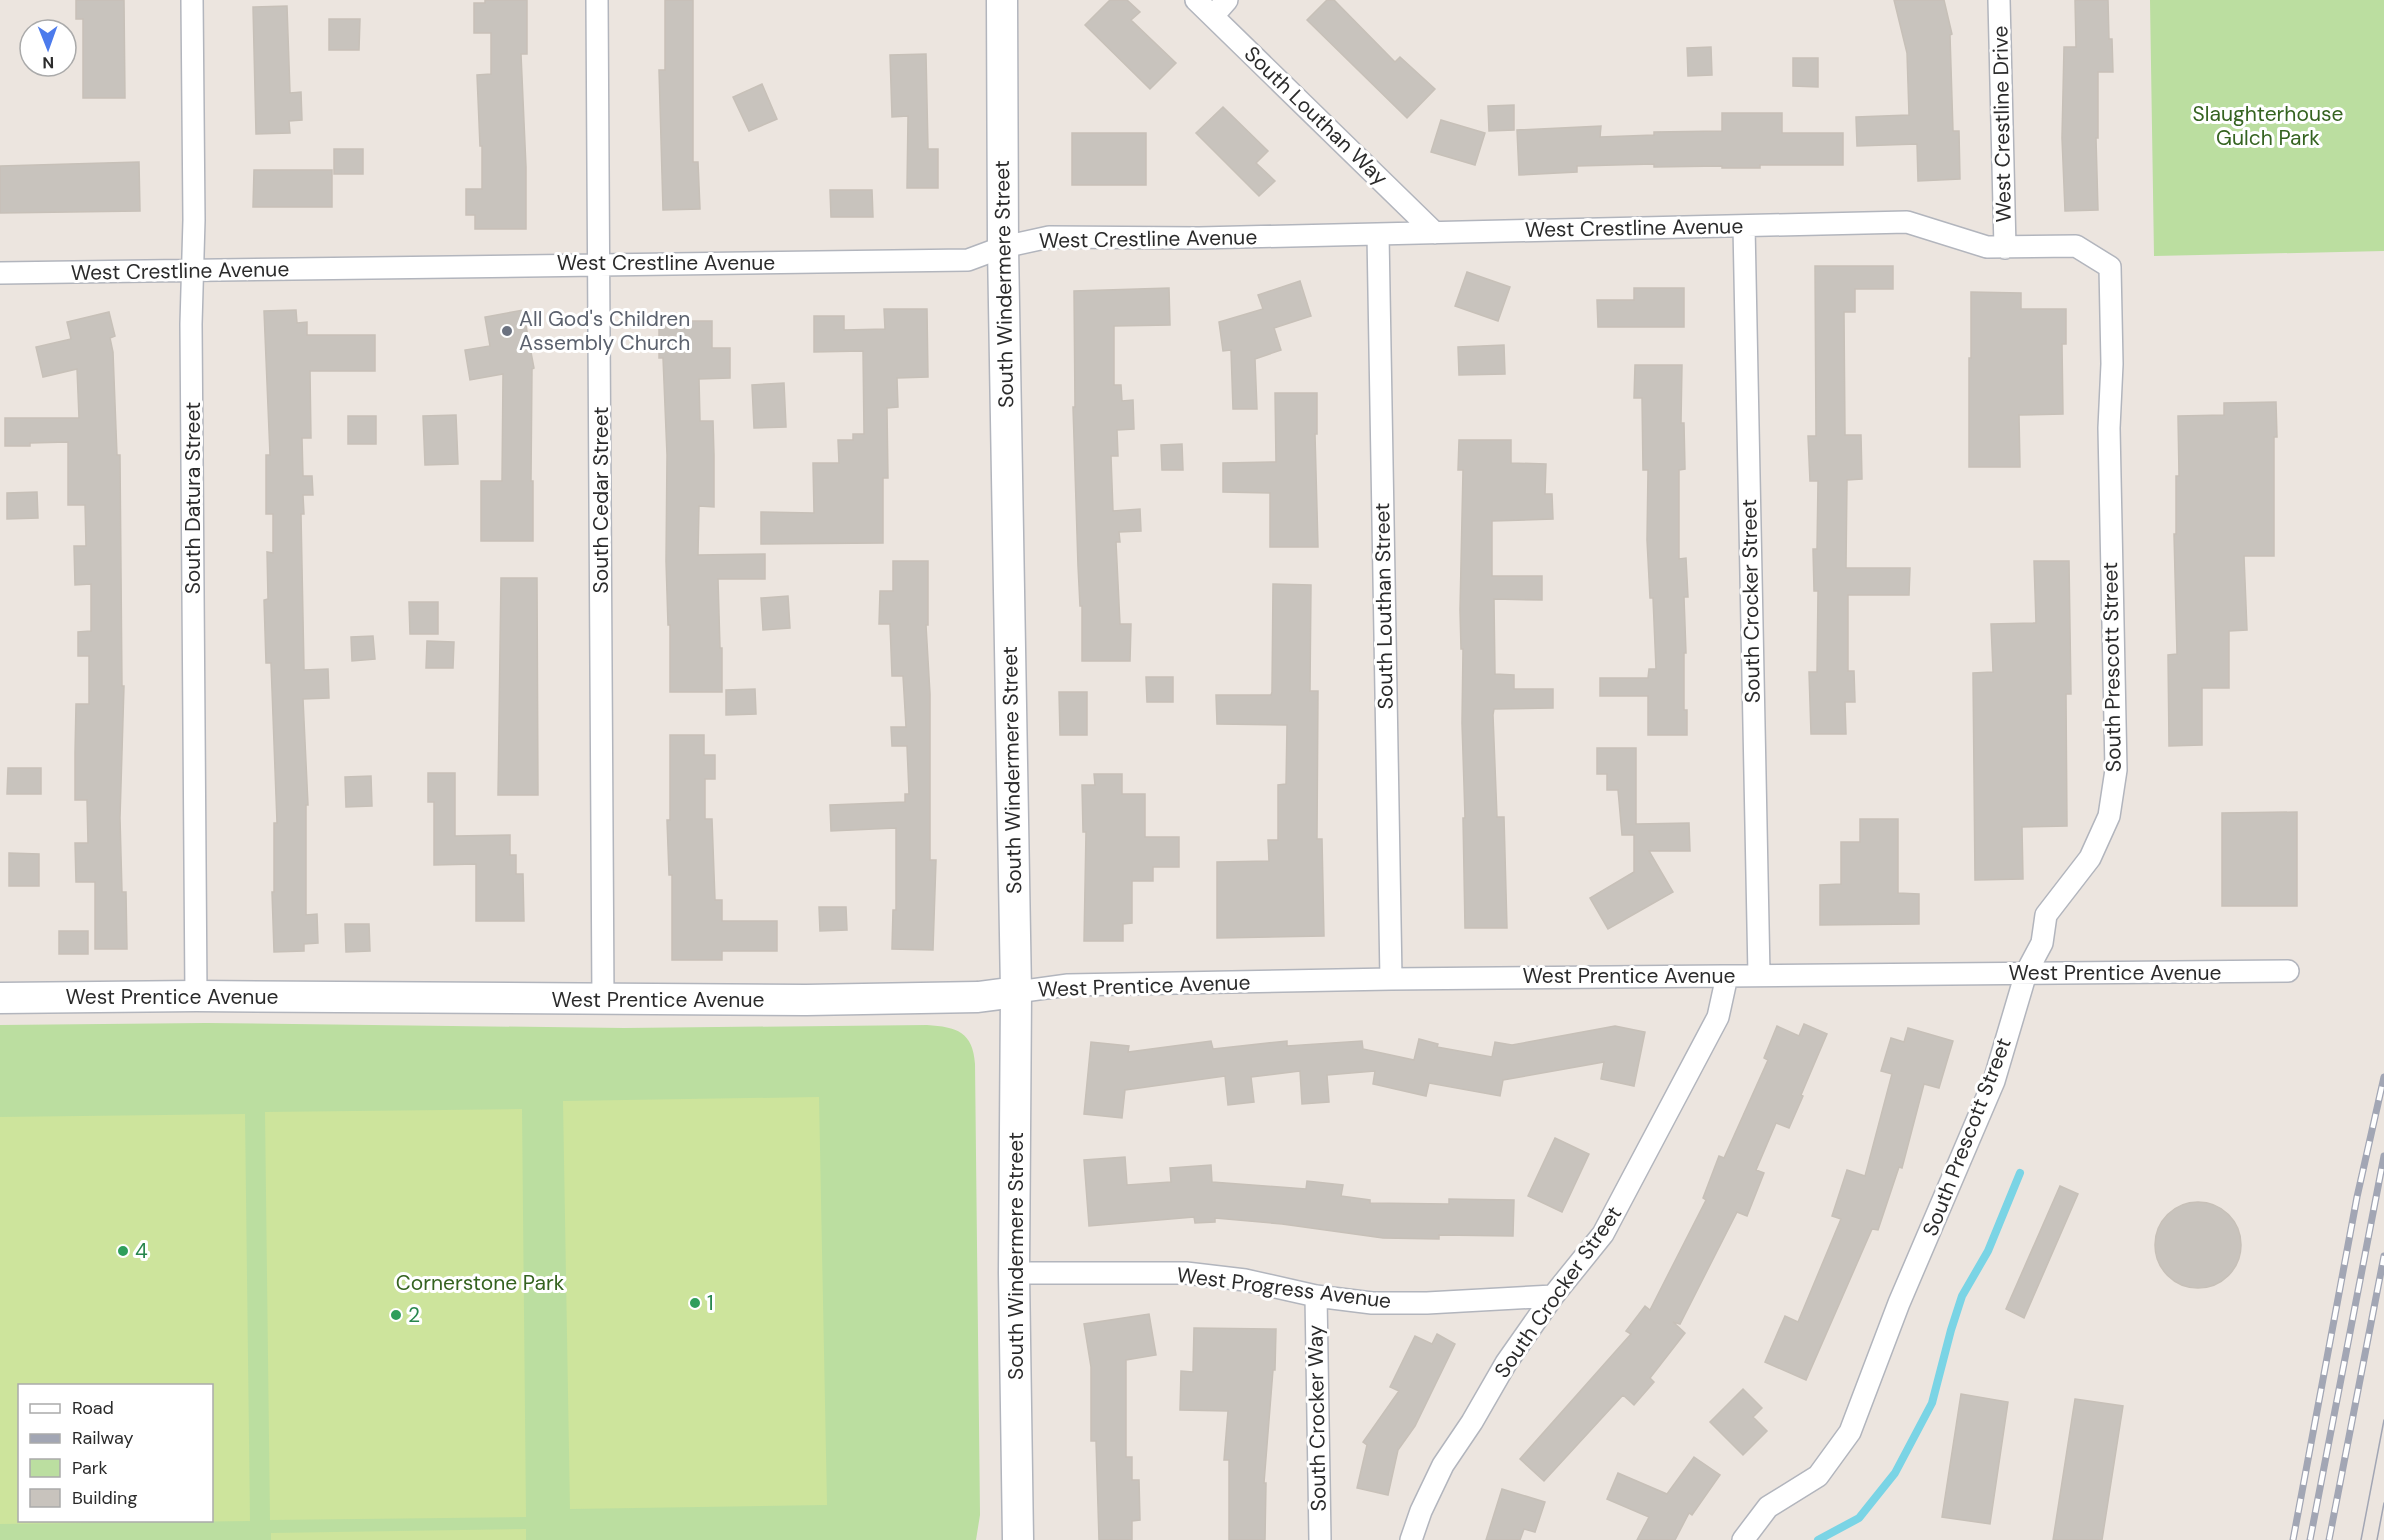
<svg xmlns="http://www.w3.org/2000/svg" width="2384" height="1540" font-family="'DM Sans',sans-serif">
	<style>
		.green { fill: #bbdea0; fill-rule: evenodd }
		.pitch { fill: #cde49c; fill-rule: evenodd }
		.lines { fill: none; stroke-linecap: round; stroke-linejoin: round }
		.stream { stroke: #7ad4e5; stroke-width: 8 }
		.building { fill: #c8c3bd; stroke: #c7c0b8; stroke-width: 1.5 }
		.street-casing { stroke: #b2b5bd; stroke-width: 24 }
		.secondary-casing { stroke: #b2b5bd; stroke-width: 33 }
		.street { stroke: #fff; stroke-width: 21 }
		.secondary { stroke: #fff; stroke-width: 30 }
		.tram { stroke: #a2a6b4; stroke-width: 1.5 }
		.rail-casing { stroke: #a2a6b4; stroke-width: 7 }
		.rail { stroke: #fff; stroke-width: 4.5; stroke-dasharray: 14; stroke-linecap: butt }
		.worship-dot { fill: #6b7280; stroke: #fff; stroke-width: 2 }
		.leisure-dot { fill: #2e9e5b; stroke: #fff; stroke-width: 2 }
		.labels { text-anchor: middle; dominant-baseline: central; stroke-width: 6; stroke-linejoin: round; paint-order: stroke }
		.park-label { font-size: 21px; fill: #356320; stroke: #fff }
		.street-label { font-size: 21px; fill: #2b2b2b; stroke: #fff }
		.worship-label { font-size: 21px; fill: #5b616d; stroke: #fff; text-anchor: start }
		.leisure-label { font-size: 21px; fill: #27864d; stroke: #fff; text-anchor: start }
	</style>
	<rect width="100%" height="100%" fill="#ece5df"/>
	<!-- green -->
	<path class="green" d="M 2150,0 L 2384,0 L 2384,251 L 2154,256 Z
		M 206,1023 L 624,1028 L 927,1025 C 957,1027 973,1032 975,1064 L 980,1515 L 976,1540 L 0,1540 L 0,1025 ZM 20,1386 L 212,1386 L 212,1520 L 20,1520 Z"/>
	<!-- pitch -->
	<path class="pitch" d="M 819,1097 L 827,1505 L 570,1509 L 563,1101 Z
		M 522,1109 L 526,1517 L 270,1520 L 265,1112 Z
		M 245,1114 L 250,1521 L 0,1524 L 0,1117 ZM 20,1386 L 212,1386 L 212,1520 L 20,1520 Z
		M 526,1529 L 526,1540 L 271,1540 L 271,1533 Z"/>
	<g class="lines">
		<!-- stream -->
		<path class="stream" d="M 1818,1540 L 1859,1518 L 1895,1473 L 1932,1403 L 1951,1330 L 1962,1296 L 1988,1251 L 2020,1173"/>
	</g>
	<!-- building -->
	<path class="building" d="M 76,0 L 124,0 L 125,98 L 83,98 L 83,19 L 76,19 Z
		M 485,0 L 527,0 L 527,54 L 521,54 L 526,167 L 526,229 L 475,229 L 475,215 L 466,215 L 466,189 L 482,189 L 482,146 L 480,146 L 477,75 L 491,74 L 491,33 L 474,33 L 474,3 L 485,3 Z
		M 665,0 L 693,0 L 693,162 L 698,162 L 700,209 L 663,210 L 659,70 L 665,70 Z
		M 1110,0 L 1127,0 L 1140,12 L 1131,20 L 1176,63 L 1150,89 L 1085,25 Z
		M 1327,0 L 1334,0 L 1395,62 L 1400,57 L 1435,89 L 1407,118 L 1307,20 Z
		M 1894,0 L 1944,0 L 1952,34 L 1950,35 L 1953,131 L 1959,131 L 1960,179 L 1918,181 L 1917,144 L 1857,146 L 1856,117 L 1909,115 L 1907,53 Z
		M 2075,0 L 2108,0 L 2109,39 L 2112,39 L 2113,72 L 2098,72 L 2098,138 L 2096,138 L 2098,210 L 2065,211 L 2062,138 L 2064,47 L 2076,47 Z
		M 287,6 L 290,93 L 301,92 L 302,120 L 289,121 L 290,133 L 256,134 L 253,7 Z
		M 329,19 L 360,19 L 359,50 L 329,50 Z
		M 1711,47 L 1712,75 L 1688,76 L 1687,48 Z
		M 926,54 L 928,149 L 938,149 L 938,188 L 907,188 L 908,116 L 892,117 L 890,55 Z
		M 1793,58 L 1818,58 L 1818,87 L 1793,86 Z
		M 762,84 L 777,119 L 749,131 L 733,97 Z
		M 1514,105 L 1514,130 L 1489,131 L 1488,106 Z
		M 1223,107 L 1268,151 L 1256,163 L 1275,181 L 1259,196 L 1196,133 Z
		M 1722,113 L 1782,113 L 1782,133 L 1843,133 L 1843,165 L 1760,165 L 1760,168 L 1722,168 L 1722,166 L 1654,167 L 1654,164 L 1577,166 L 1577,172 L 1519,175 L 1517,130 L 1601,126 L 1600,137 L 1654,135 L 1654,132 L 1722,131 Z
		M 1441,120 L 1485,133 L 1475,165 L 1431,152 Z
		M 1072,133 L 1146,133 L 1146,185 L 1072,185 Z
		M 334,149 L 363,149 L 363,174 L 334,174 Z
		M 139,162 L 140,211 L 0,213 L 0,166 Z
		M 254,170 L 332,170 L 332,207 L 253,207 Z
		M 830,190 L 872,190 L 873,217 L 831,217 Z
		M 1815,266 L 1893,266 L 1893,289 L 1855,289 L 1855,312 L 1844,312 L 1845,435 L 1861,435 L 1862,479 L 1847,480 L 1846,568 L 1910,568 L 1909,595 L 1848,595 L 1848,671 L 1854,671 L 1855,702 L 1845,702 L 1846,734 L 1811,734 L 1809,672 L 1817,672 L 1818,591 L 1814,591 L 1813,549 L 1817,549 L 1818,481 L 1810,481 L 1808,436 L 1816,436 Z
		M 1467,272 L 1510,287 L 1498,321 L 1455,306 Z
		M 1300,281 L 1311,316 L 1274,328 L 1281,350 L 1255,359 L 1257,409 L 1233,409 L 1231,350 L 1223,351 L 1219,322 L 1263,309 L 1258,295 Z
		M 1169,288 L 1170,325 L 1114,326 L 1114,385 L 1121,385 L 1122,401 L 1133,400 L 1134,429 L 1117,430 L 1118,456 L 1111,456 L 1113,511 L 1140,509 L 1141,531 L 1119,532 L 1120,542 L 1116,542 L 1120,624 L 1131,624 L 1130,661 L 1082,661 L 1082,606 L 1080,606 L 1078,566 L 1073,407 L 1075,407 L 1074,291 Z
		M 1634,288 L 1684,288 L 1684,327 L 1598,327 L 1597,300 L 1634,300 Z
		M 1971,292 L 2021,293 L 2021,309 L 2066,309 L 2066,344 L 2062,344 L 2063,414 L 2019,415 L 2020,467 L 1969,467 L 1969,358 L 1971,358 Z
		M 884,309 L 927,309 L 928,377 L 897,378 L 898,407 L 887,408 L 888,478 L 883,478 L 883,543 L 761,544 L 761,512 L 814,513 L 813,463 L 839,463 L 838,440 L 853,440 L 853,434 L 864,434 L 863,351 L 814,352 L 814,316 L 844,316 L 844,330 L 885,329 Z
		M 296,310 L 297,323 L 307,322 L 307,335 L 375,335 L 375,371 L 310,371 L 311,438 L 302,438 L 303,476 L 312,476 L 313,495 L 303,495 L 304,514 L 301,514 L 304,670 L 328,669 L 329,698 L 303,699 L 308,805 L 306,805 L 306,915 L 317,914 L 318,943 L 304,944 L 304,951 L 274,952 L 272,892 L 274,892 L 274,823 L 277,823 L 271,663 L 266,663 L 264,600 L 268,599 L 267,552 L 273,553 L 273,514 L 266,514 L 266,455 L 270,455 L 264,311 Z
		M 523,310 L 534,368 L 532,369 L 531,481 L 533,481 L 533,541 L 481,541 L 481,481 L 502,481 L 503,374 L 470,380 L 465,350 L 490,346 L 485,317 Z
		M 109,312 L 115,336 L 110,338 L 113,352 L 117,455 L 120,455 L 122,686 L 124,686 L 120,818 L 122,892 L 126,892 L 127,949 L 95,949 L 95,882 L 76,882 L 75,843 L 88,843 L 87,800 L 75,800 L 75,753 L 76,704 L 89,704 L 89,656 L 78,656 L 78,632 L 91,631 L 91,584 L 75,585 L 74,546 L 86,546 L 85,505 L 68,505 L 68,442 L 30,443 L 30,446 L 5,446 L 5,418 L 79,418 L 77,369 L 43,377 L 36,347 L 71,339 L 67,322 Z
		M 659,321 L 712,321 L 712,348 L 730,348 L 730,378 L 699,379 L 700,421 L 713,421 L 714,455 L 714,507 L 699,506 L 698,555 L 765,554 L 765,579 L 718,579 L 720,648 L 722,648 L 722,692 L 670,692 L 670,625 L 668,625 L 666,561 L 667,455 L 663,358 L 659,358 Z
		M 1504,345 L 1505,374 L 1459,375 L 1458,347 Z
		M 1635,365 L 1682,365 L 1681,423 L 1684,423 L 1685,469 L 1679,470 L 1679,559 L 1686,558 L 1688,597 L 1684,597 L 1686,653 L 1684,653 L 1684,710 L 1687,710 L 1687,735 L 1648,735 L 1648,696 L 1600,696 L 1600,678 L 1648,678 L 1649,669 L 1656,669 L 1653,598 L 1650,598 L 1647,540 L 1648,470 L 1643,470 L 1642,398 L 1634,398 Z
		M 784,383 L 786,427 L 754,428 L 752,385 Z
		M 1275,393 L 1317,393 L 1317,434 L 1315,434 L 1318,547 L 1270,547 L 1270,493 L 1223,492 L 1223,463 L 1276,462 Z
		M 2276,402 L 2277,437 L 2274,437 L 2274,556 L 2244,556 L 2247,630 L 2229,631 L 2229,688 L 2202,688 L 2202,745 L 2169,746 L 2168,655 L 2177,654 L 2174,534 L 2176,534 L 2176,476 L 2179,476 L 2178,416 L 2224,415 L 2224,403 Z
		M 456,415 L 458,464 L 425,465 L 423,416 Z
		M 348,416 L 376,416 L 376,444 L 348,444 Z
		M 1459,440 L 1511,440 L 1511,463 L 1546,464 L 1545,494 L 1552,494 L 1553,519 L 1492,521 L 1492,576 L 1542,576 L 1542,600 L 1494,599 L 1495,674 L 1514,675 L 1514,689 L 1553,689 L 1553,708 L 1494,709 L 1493,715 L 1497,817 L 1504,817 L 1507,928 L 1465,928 L 1463,818 L 1465,818 L 1462,723 L 1463,649 L 1461,649 L 1460,610 L 1463,470 L 1458,470 Z
		M 1182,444 L 1183,470 L 1162,470 L 1161,445 Z
		M 37,492 L 38,518 L 7,519 L 7,493 Z
		M 893,561 L 928,561 L 928,625 L 926,625 L 930,694 L 930,860 L 936,860 L 933,950 L 892,949 L 893,910 L 896,910 L 896,828 L 831,831 L 830,805 L 905,802 L 905,794 L 909,794 L 907,746 L 892,746 L 891,727 L 906,727 L 903,676 L 892,676 L 890,624 L 879,624 L 880,591 L 893,591 Z
		M 2034,561 L 2069,561 L 2071,694 L 2066,694 L 2067,826 L 2022,827 L 2023,879 L 1975,880 L 1973,673 L 1993,672 L 1991,624 L 2036,623 Z
		M 501,578 L 537,578 L 538,795 L 498,795 Z
		M 1273,584 L 1311,585 L 1310,691 L 1318,691 L 1317,839 L 1322,839 L 1324,936 L 1217,938 L 1217,862 L 1269,861 L 1268,840 L 1278,840 L 1278,785 L 1286,784 L 1287,725 L 1217,724 L 1216,695 L 1271,695 L 1272,692 Z
		M 788,596 L 790,628 L 763,630 L 761,598 Z
		M 409,602 L 438,602 L 438,634 L 410,634 Z
		M 373,636 L 375,659 L 352,661 L 351,637 Z
		M 427,641 L 454,642 L 453,668 L 426,668 Z
		M 1146,677 L 1173,677 L 1173,702 L 1147,702 Z
		M 755,689 L 756,714 L 726,715 L 726,690 Z
		M 1059,692 L 1087,692 L 1087,735 L 1060,735 Z
		M 670,735 L 704,735 L 704,755 L 715,755 L 715,779 L 705,779 L 705,819 L 712,819 L 715,900 L 722,900 L 722,921 L 777,921 L 777,951 L 722,951 L 722,960 L 672,960 L 672,875 L 669,875 L 667,820 L 670,820 Z
		M 1597,748 L 1636,748 L 1636,824 L 1689,823 L 1690,851 L 1649,851 L 1673,892 L 1608,929 L 1590,898 L 1634,872 L 1634,835 L 1622,835 L 1618,790 L 1607,790 L 1607,774 L 1597,774 Z
		M 8,768 L 41,768 L 41,794 L 7,794 Z
		M 428,773 L 455,773 L 455,836 L 510,835 L 510,855 L 516,855 L 516,874 L 523,874 L 524,921 L 476,921 L 476,864 L 434,865 L 434,802 L 428,802 Z
		M 1094,774 L 1122,774 L 1122,794 L 1145,794 L 1145,837 L 1179,837 L 1179,867 L 1153,867 L 1153,881 L 1132,881 L 1132,923 L 1123,924 L 1123,941 L 1084,941 L 1086,832 L 1083,832 L 1082,785 L 1095,785 Z
		M 371,776 L 372,806 L 346,807 L 345,777 Z
		M 2297,812 L 2297,906 L 2222,906 L 2222,813 Z
		M 1860,819 L 1898,819 L 1898,893 L 1919,894 L 1919,924 L 1820,925 L 1820,885 L 1841,884 L 1841,842 L 1860,842 Z
		M 9,853 L 39,854 L 39,886 L 9,886 Z
		M 819,907 L 846,907 L 847,930 L 820,931 Z
		M 345,924 L 369,924 L 370,951 L 346,952 Z
		M 59,931 L 88,931 L 88,954 L 59,954 Z
		M 1804,1024 L 1827,1034 L 1801,1095 L 1803,1096 L 1789,1128 L 1776,1123 L 1756,1170 L 1764,1173 L 1747,1216 L 1737,1212 L 1680,1324 L 1673,1322 L 1685,1333 L 1650,1378 L 1654,1382 L 1634,1405 L 1623,1395 L 1544,1481 L 1520,1459 L 1631,1334 L 1626,1331 L 1645,1306 L 1650,1310 L 1706,1200 L 1703,1198 L 1719,1156 L 1724,1158 L 1768,1060 L 1764,1058 L 1777,1026 L 1799,1036 Z
		M 1615,1026 L 1645,1032 L 1634,1086 L 1601,1079 L 1604,1062 L 1503,1080 L 1500,1096 L 1429,1083 L 1426,1096 L 1373,1084 L 1375,1071 L 1327,1075 L 1329,1102 L 1302,1104 L 1300,1071 L 1251,1077 L 1254,1102 L 1228,1105 L 1225,1076 L 1125,1090 L 1122,1118 L 1084,1114 L 1091,1042 L 1129,1046 L 1128,1052 L 1211,1041 L 1213,1049 L 1287,1041 L 1287,1046 L 1362,1041 L 1363,1049 L 1414,1060 L 1419,1039 L 1438,1044 L 1437,1047 L 1492,1057 L 1495,1042 L 1512,1045 Z
		M 1908,1028 L 1953,1041 L 1939,1088 L 1924,1084 L 1902,1168 L 1899,1167 L 1878,1230 L 1872,1229 L 1806,1380 L 1765,1362 L 1785,1316 L 1798,1322 L 1841,1219 L 1832,1216 L 1847,1170 L 1865,1176 L 1892,1074 L 1881,1071 L 1891,1038 L 1904,1042 Z
		M 1555,1138 L 1589,1154 L 1562,1212 L 1528,1196 Z
		M 1125,1157 L 1127,1185 L 1171,1182 L 1170,1168 L 1211,1165 L 1212,1182 L 1306,1189 L 1307,1181 L 1343,1185 L 1341,1196 L 1370,1200 L 1370,1203 L 1449,1204 L 1449,1199 L 1514,1200 L 1513,1236 L 1439,1235 L 1439,1239 L 1383,1238 L 1282,1224 L 1215,1218 L 1215,1222 L 1195,1223 L 1194,1217 L 1089,1226 L 1084,1160 Z
		M 2060,1186 L 2078,1194 L 2024,1318 L 2006,1309 Z
		M2155 1245a43 43 0 1 1 86 0a43 43 0 1 1-86 0Z
		M 1149,1314 L 1156,1355 L 1126,1360 L 1126,1457 L 1132,1457 L 1132,1480 L 1139,1480 L 1140,1520 L 1132,1521 L 1132,1540 L 1099,1540 L 1096,1441 L 1091,1441 L 1091,1367 L 1084,1324 Z
		M 1194,1328 L 1276,1329 L 1275,1370 L 1273,1370 L 1264,1483 L 1266,1483 L 1265,1540 L 1229,1540 L 1229,1460 L 1224,1460 L 1228,1411 L 1180,1410 L 1181,1371 L 1193,1372 Z
		M 1437,1334 L 1455,1344 L 1415,1426 L 1398,1450 L 1388,1495 L 1357,1488 L 1367,1445 L 1363,1442 L 1399,1391 L 1390,1387 L 1415,1336 L 1432,1344 Z
		M 1743,1389 L 1762,1408 L 1753,1417 L 1767,1431 L 1743,1455 L 1710,1422 Z
		M 1961,1394 L 2008,1402 L 1990,1524 L 1942,1517 Z
		M 2075,1399 L 2123,1406 L 2102,1540 L 2053,1540 Z
		M 1694,1457 L 1720,1475 L 1692,1515 L 1689,1513 L 1675,1540 L 1637,1540 L 1649,1517 L 1607,1499 L 1618,1473 L 1667,1494 Z
		M 1502,1489 L 1545,1502 L 1535,1532 L 1524,1529 L 1520,1540 L 1486,1540 Z"/>
	<g class="lines">
		<defs>
			<path id="street" d="M 192,0 L 194,220 L 191,324 L 196,996
				M 597,0 L 603,1000
				M 1196,0 L 1435,233
				M 1999,0 L 2005,248
				M 1213,16 L 1227,0
				M 1744,226 L 1759,975
				M 1378,234 L 1391,979
				M 0,273 L 968,260 L 1003,247 L 1049,237 L 1199,238 L 1907,222 L 1987,247 L 2076,246 L 2110,267 L 2112,364 L 2109,428 L 2116,770 L 2109,816 L 2090,858 L 2046,915 L 2042,943 L 2026,973 L 1994,1081 L 1899,1303 L 1850,1432 L 1818,1476 L 1768,1507 L 1743,1540
				M 1016,992 L 1068,985 L 1391,979 L 2288,971
				M 1014,1273 L 1186,1273 L 1245,1280 L 1316,1296 L 1372,1303 L 1427,1303 L 1553,1296
				M 1316,1296 L 1320,1540
				M 1411,1540 L 1421,1511 L 1443,1465 L 1472,1422 L 1506,1363 L 1553,1296 L 1603,1234 L 1718,1017 L 1727,976"/>
			<path id="secondary" d="M 1002,0 L 1003,247 L 1016,992 L 1014,1273 L 1018,1540
				M 0,998 L 196,996 L 806,1000 L 978,997 L 1016,992"/>
		</defs>
		<!-- street casing -->
		<use href="#street" class="street-casing"/>
		<!-- secondary casing -->
		<use href="#secondary" class="secondary-casing"/>
		<!-- street -->
		<use href="#street" class="street"/>
		<!-- secondary -->
		<use href="#secondary" class="secondary"/>
		<!-- tram -->
		<path class="tram" d="M 2361,1540 L 2384,1420
			M 2377,1540 L 2384,1503"/>
		<defs>
			<path id="rail" d="M 2293,1540 L 2357,1197 L 2384,1077
				M 2310,1540 L 2384,1156
				M 2329,1540 L 2384,1256"/>
		</defs>
		<!-- rail casing -->
		<use href="#rail" class="rail-casing"/>
		<!-- rail -->
		<use href="#rail" class="rail"/>
	</g>
	<!-- markers -->
	<circle class="worship-dot" cx="507" cy="331" r="6"/>
	<g class="leisure-dot">
		<circle cx="123" cy="1251" r="6"/>
		<circle cx="695" cy="1303" r="6"/>
		<circle cx="396" cy="1315" r="6"/>
	</g>
	<g class="labels">
		<!-- park labels -->
		<g class="park-label">
			<text x="2268" y="114">Slaughterhouse<tspan x="2268" dy="24">Gulch Park</tspan></text>
			<text x="480" y="1283">Cornerstone Park</text>
		</g>
		<!-- street labels -->
		<g class="street-label">
			<text transform="translate(1316 116) rotate(44)">South Louthan Way</text>
			<text transform="translate(2002 124) rotate(-91)">West Crestline Drive</text>
			<text transform="translate(1634 228) rotate(-1)">West Crestline Avenue</text>
			<text transform="translate(1148 239) rotate(-1)">West Crestline Avenue</text>
			<text x="666" y="263">West Crestline Avenue</text>
			<text transform="translate(180 271) rotate(-1)">West Crestline Avenue</text>
			<text transform="translate(1004 284) rotate(-91)">South Windermere Street</text>
			<text transform="translate(193 498) rotate(-90)">South Datura Street</text>
			<text transform="translate(601 500) rotate(-90)">South Cedar Street</text>
			<text transform="translate(1751 601) rotate(-91)">South Crocker Street</text>
			<text transform="translate(1384 606) rotate(-91)">South Louthan Street</text>
			<text transform="translate(2112 667) rotate(-91)">South Prescott Street</text>
			<text transform="translate(1012 770) rotate(-91)">South Windermere Street</text>
			<text x="2115" y="973">West Prentice Avenue</text>
			<text x="1629" y="976">West Prentice Avenue</text>
			<text transform="translate(1144 986) rotate(-2)">West Prentice Avenue</text>
			<text x="172" y="997">West Prentice Avenue</text>
			<text x="658" y="1000">West Prentice Avenue</text>
			<text transform="translate(1967 1137) rotate(-69)">South Prescott Street</text>
			<text transform="translate(1016 1256) rotate(-90)">South Windermere Street</text>
			<text transform="translate(1284 1288) rotate(7)">West Progress Avenue</text>
			<text transform="translate(1558 1292) rotate(-55)">South Crocker Street</text>
			<text transform="translate(1317 1418) rotate(-91)">South Crocker Way</text>
		</g>
		<!-- worship labels -->
		<g class="worship-label">
			<text x="519" y="319">All God's Children<tspan x="519" dy="24">Assembly Church</tspan></text>
		</g>
		<!-- leisure labels -->
		<g class="leisure-label">
			<text x="135" y="1251">4</text>
			<text x="707" y="1303">1</text>
			<text x="408" y="1315">2</text>
		</g>
	</g>
	<!-- legend -->
	<rect x="18" y="1384" width="195" height="138" fill="#ffffff" stroke="#aaaaaa" stroke-width="1.5"/>
	<rect x="30" y="1404" width="30" height="9" fill="#ffffff" stroke="#aaaaaa" stroke-width="1.5"/>
	<text x="72" y="1414" font-size="18" fill="#2b2b2b">Road</text>
	<rect x="30" y="1434" width="30" height="9" fill="#a2a6b4" stroke="#aaaaaa" stroke-width="1.5"/>
	<text x="72" y="1444" font-size="18" fill="#2b2b2b">Railway</text>
	<rect x="30" y="1459" width="30" height="18" fill="#bbdea0" stroke="#aaaaaa" stroke-width="1.5"/>
	<text x="72" y="1474" font-size="18" fill="#2b2b2b">Park</text>
	<rect x="30" y="1489" width="30" height="18" fill="#c8c3bd" stroke="#aaaaaa" stroke-width="1.5"/>
	<text x="72" y="1504" font-size="18" fill="#2b2b2b">Building</text>
	<!-- north arrow -->
	<g transform="translate(48 48) rotate(179)"><circle r="28" fill="#ffffff" stroke="#aaaaaa" stroke-width="1.5"/>
	<path d="M0-4.5L10 22L0 15L-10 22Z" fill="#4c7bec"/>
	<text y="-9" font-size="16" font-weight="bold" text-anchor="middle" fill="#2b2b2b">N</text>
	</g>
</svg>
